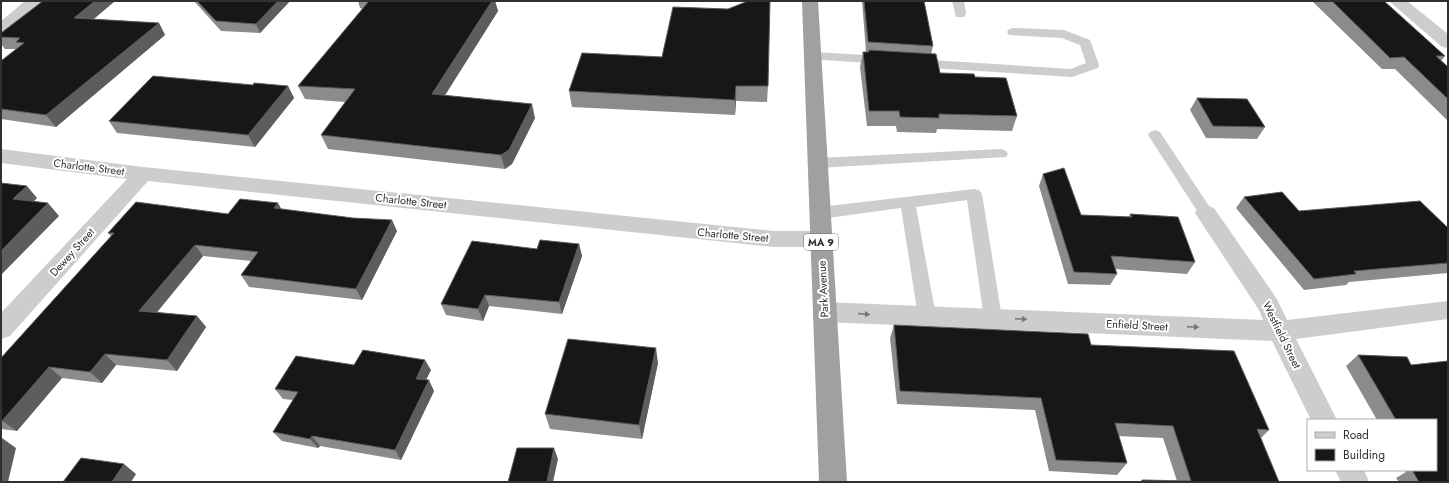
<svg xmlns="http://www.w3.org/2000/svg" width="1449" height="483" font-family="Jost,sans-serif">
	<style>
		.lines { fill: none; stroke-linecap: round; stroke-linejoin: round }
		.service { fill: #cdcdcd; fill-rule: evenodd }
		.minor { fill: #cdcdcd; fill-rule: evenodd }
		.trunk { fill: #a0a0a0; fill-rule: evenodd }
		.wall { fill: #8b8b8b }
		.shaded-wall { fill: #5d5d5d }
		.building { fill: #171717; stroke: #5d5d5d }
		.oneway { fill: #777 }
		.labels { text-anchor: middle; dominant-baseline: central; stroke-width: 4; stroke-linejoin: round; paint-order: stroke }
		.shield { fill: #fff; stroke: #6e6e6e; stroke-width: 1 }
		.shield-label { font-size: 10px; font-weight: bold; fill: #303030 }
		.street-label { font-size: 11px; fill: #303030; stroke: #fff }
	</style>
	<rect width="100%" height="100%" fill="#fff"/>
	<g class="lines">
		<!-- service -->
		<path class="service" d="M 952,1 L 964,1 L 966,14 L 964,17 L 956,17 Z
			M 1013,28 L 1064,30 L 1090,40 L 1099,65 L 1098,68 L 1072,77 L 916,67 L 910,63 L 916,59 L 1071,69 L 1086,63 L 1080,45 L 1062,38 L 1009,35 L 1007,32 L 1009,29 Z
			M 813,52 L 883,56 L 889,60 L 883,64 L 809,59 L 807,56 L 809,53 Z
			M 1155,130 L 1160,132 L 1211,209 L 1214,213 L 1211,217 L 1206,219 L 1201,217 L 1148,135 L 1150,132 Z
			M 1001,149 L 1006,151 L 1008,154 L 1006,157 L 818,168 L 813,166 L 811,163 L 813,160 L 818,158 Z
			M 974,189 L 979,190 L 982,194 L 1002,318 L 999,323 L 993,325 L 987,323 L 984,318 L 967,200 L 916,207 L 936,316 L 933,321 L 927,323 L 921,321 L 918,316 L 901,208 L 820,219 L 815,217 L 812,213 L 815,209 L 820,207 Z"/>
		<!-- minor -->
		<path class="minor" d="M 25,1 L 43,1 L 7,33 L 1,34 L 1,21 Z
			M 1389,1 L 1407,1 L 1448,34 L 1448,48 L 1442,47 Z
			M 1,149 L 143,167 L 774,231 L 821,231 L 829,233 L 832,239 L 829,245 L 821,247 L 774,247 L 148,181 L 10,336 L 1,339 L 1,313 L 127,179 L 1,163 Z
			M 1206,205 L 1214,208 L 1277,299 L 1287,320 L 1448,301 L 1448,319 L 1296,339 L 1337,420 L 1311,420 L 1272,341 L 825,322 L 817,319 L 813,312 L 817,305 L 825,302 L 1263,320 L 1259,310 L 1195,213 L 1198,208 Z
			M 1335,470 L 1364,470 L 1369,482 L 1341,482 Z"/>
		<!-- trunk -->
		<path class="trunk" d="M 802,1 L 818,1 L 847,482 L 819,482 Z"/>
	</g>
	<!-- wall -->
	<path class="wall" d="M 43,1 L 115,1 L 93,19 L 159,23 L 165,35 L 56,127 L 1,119 L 1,61 L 16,49 L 5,49 L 1,44 L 1,33 Z
		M 194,1 L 290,1 L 260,33 L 221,31 Z
		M 358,1 L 495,1 L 498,11 L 445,95 L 535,118 L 512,164 L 505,169 L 328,149 L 321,135 L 345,102 L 305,99 L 298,86 L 363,9 L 360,8 Z
		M 862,1 L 924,1 L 933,46 L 931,54 L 940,73 L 975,77 L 1017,116 L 1012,131 L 937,129 L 936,133 L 897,132 L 896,126 L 867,126 L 860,67 L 863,52 L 866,52 Z
		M 1312,1 L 1384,1 L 1445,56 L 1441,61 L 1448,67 L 1448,121 L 1395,69 L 1382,69 Z
		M 582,53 L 768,86 L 767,102 L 736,101 L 735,115 L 572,107 L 569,91 Z
		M 253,85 L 288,86 L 294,98 L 255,147 L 117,133 L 109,121 Z
		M 1197,98 L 1265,127 L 1257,139 L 1206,138 L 1190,110 Z
		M 1043,174 L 1081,215 L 1129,217 L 1130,214 L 1195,262 L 1187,274 L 1115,269 L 1117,274 L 1110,285 L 1068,284 L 1039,186 Z
		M 1244,197 L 1299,211 L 1448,228 L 1448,273 L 1349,282 L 1346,285 L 1304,290 L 1236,208 Z
		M 278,203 L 281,209 L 397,231 L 362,300 L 249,287 L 241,275 L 251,261 L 203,256 L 157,312 L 197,316 L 206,327 L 177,371 L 116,365 L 102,383 L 62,378 L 17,431 L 1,429 L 1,358 L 111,236 L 108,233 L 228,214 Z
		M 579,244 L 582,256 L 562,314 L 489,306 L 483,321 L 446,315 L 441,304 L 537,249 Z
		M 894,325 L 1091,345 L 1269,430 L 1261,438 L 1279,482 L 1140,482 L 1142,480 L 1177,481 L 1163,438 L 1118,436 L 1127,463 L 1117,475 L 1049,471 L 1035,410 L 897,404 L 890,338 Z
		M 1358,355 L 1407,357 L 1411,365 L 1448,361 L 1448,482 L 1399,482 L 1396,478 L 1406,472 L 1405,470 L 1436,470 L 1436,420 L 1377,420 L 1346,366 Z
		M 658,363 L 642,439 L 550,429 L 545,414 Z
		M 354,365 L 431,370 L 426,380 L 434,391 L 401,460 L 320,446 L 318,448 L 282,441 L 273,432 L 293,400 L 283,399 L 275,389 Z"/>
	<!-- shaded-wall -->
	<path class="shaded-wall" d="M 95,1 L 115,1 L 82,29 L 74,18 Z
		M 278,1 L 290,1 L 260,33 L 256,24 Z
		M 492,1 L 495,1 L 498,11 L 437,108 L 432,94 Z
		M 159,23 L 165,35 L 56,127 L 46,115 Z
		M 288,86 L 294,98 L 255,147 L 248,135 Z
		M 736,86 L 736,101 L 735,115 L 735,100 Z
		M 532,104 L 535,118 L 512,164 L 505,169 L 501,155 Z
		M 27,186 L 37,198 L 24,212 L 13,199 Z
		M 48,203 L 59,216 L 1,275 L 1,251 Z
		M 278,203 L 284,214 L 274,208 Z
		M 392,220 L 397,231 L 362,300 L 356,289 Z
		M 579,244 L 582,256 L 562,314 L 559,302 Z
		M 195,245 L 203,256 L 149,322 L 139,311 Z
		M 485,295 L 489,306 L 483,321 L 478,309 Z
		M 197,316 L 206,327 L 177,371 L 167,360 Z
		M 656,348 L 658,363 L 642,439 L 639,425 Z
		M 105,354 L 116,365 L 102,383 L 90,372 Z
		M 425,360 L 431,370 L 421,389 L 416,379 Z
		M 49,367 L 62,378 L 17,431 L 2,421 Z
		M 429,380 L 434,391 L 401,460 L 395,450 Z
		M 312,436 L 320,446 L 318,448 L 310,439 Z
		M 2,438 L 16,448 L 8,482 L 1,482 L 1,441 Z
		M 554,448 L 558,459 L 553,482 L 547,482 Z
		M 124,464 L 136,474 L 131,482 L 112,482 Z"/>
	<!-- building -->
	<path class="building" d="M 43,1 L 95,1 L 74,18 L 159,23 L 46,115 L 1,109 L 1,61 L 24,43 L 16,42 L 20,38 L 1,37 L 1,33 Z
		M 197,1 L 278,1 L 256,24 L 216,21 Z
		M 369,1 L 492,1 L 432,94 L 532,104 L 509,150 L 501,155 L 321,135 L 355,89 L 298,86 Z
		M 748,1 L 770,1 L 768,86 L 736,86 L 735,100 L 569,91 L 582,53 L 662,57 L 673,7 L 728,9 Z
		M 864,1 L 924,1 L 933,46 L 868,42 Z
		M 1332,1 L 1384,1 L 1445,56 L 1436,56 L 1448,67 L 1448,99 L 1404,57 L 1390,58 Z
		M 869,50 L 936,54 L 940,73 L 974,74 L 975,77 L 1006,78 L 1017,116 L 939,114 L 939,118 L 900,117 L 899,111 L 869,111 L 863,52 L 869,52 Z
		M 153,76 L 253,85 L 254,83 L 288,86 L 248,135 L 109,121 Z
		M 1197,98 L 1247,99 L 1265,127 L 1213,126 Z
		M 1064,168 L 1081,215 L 1132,217 L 1130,214 L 1178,217 L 1195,262 L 1111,256 L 1117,274 L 1074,272 L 1043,174 Z
		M 1,183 L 27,186 L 13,199 L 48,203 L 1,251 Z
		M 1282,192 L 1299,211 L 1420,201 L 1448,228 L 1448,263 L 1354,271 L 1356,274 L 1314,279 L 1244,197 Z
		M 240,199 L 278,203 L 274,208 L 353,218 L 392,220 L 356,289 L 241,275 L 258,252 L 195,245 L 139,311 L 197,316 L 167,360 L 105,354 L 90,372 L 49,367 L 2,421 L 1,421 L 1,358 L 114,233 L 108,233 L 136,202 L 228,214 Z
		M 540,240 L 579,244 L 559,302 L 485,295 L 478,309 L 441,304 L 472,241 L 537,249 Z
		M 894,325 L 1088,334 L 1091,345 L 1234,351 L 1269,430 L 1257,429 L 1279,482 L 1142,482 L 1142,480 L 1191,481 L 1173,426 L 1115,423 L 1127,463 L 1056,460 L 1041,398 L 900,391 Z
		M 568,339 L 656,348 L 639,425 L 545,414 Z
		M 363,350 L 425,360 L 416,379 L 429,380 L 395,450 L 312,436 L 310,439 L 273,432 L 298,392 L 275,389 L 296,356 L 354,365 Z
		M 1358,355 L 1407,357 L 1411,365 L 1448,361 L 1448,482 L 1419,482 L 1412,470 L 1436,470 L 1436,420 L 1396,420 Z
		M 517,448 L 554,448 L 547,482 L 508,482 Z
		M 81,458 L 124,464 L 112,482 L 63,482 Z"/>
	<!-- one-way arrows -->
	<defs><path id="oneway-solid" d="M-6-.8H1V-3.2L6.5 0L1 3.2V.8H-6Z"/></defs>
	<g class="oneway">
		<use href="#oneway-solid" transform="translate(864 314) rotate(4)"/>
		<use href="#oneway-solid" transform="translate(1021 319) rotate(3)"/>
		<use href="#oneway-solid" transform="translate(1193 327) rotate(3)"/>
	</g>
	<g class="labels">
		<!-- shield labels -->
		<rect class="shield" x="804" y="234" width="34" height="16" rx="3"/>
		<g class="shield-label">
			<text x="821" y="242">MA 9</text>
		</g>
		<!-- street labels -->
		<g class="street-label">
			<text transform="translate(89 167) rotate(7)">Charlotte Street</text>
			<text transform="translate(411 201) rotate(6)">Charlotte Street</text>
			<text transform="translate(733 235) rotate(5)">Charlotte Street</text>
			<text transform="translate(72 252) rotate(-48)">Dewey Street</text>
			<text transform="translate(823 289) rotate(-93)">Park Avenue</text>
			<text transform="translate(1137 325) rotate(3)">Enfield Street</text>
			<text transform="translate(1282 335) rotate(64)">Westfield Street</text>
		</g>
	</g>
	<!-- border -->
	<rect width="1449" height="483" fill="none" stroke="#303030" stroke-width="4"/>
	<!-- legend -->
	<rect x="1307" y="419" width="130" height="52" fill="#ffffff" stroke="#acacac"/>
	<rect x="1315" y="432" width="20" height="6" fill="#cdcdcd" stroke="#acacac"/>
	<text x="1343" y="439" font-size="12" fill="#303030">Road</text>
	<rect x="1315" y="449" width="20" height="12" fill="#171717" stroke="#acacac"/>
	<text x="1343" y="459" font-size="12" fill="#303030">Building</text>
</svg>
